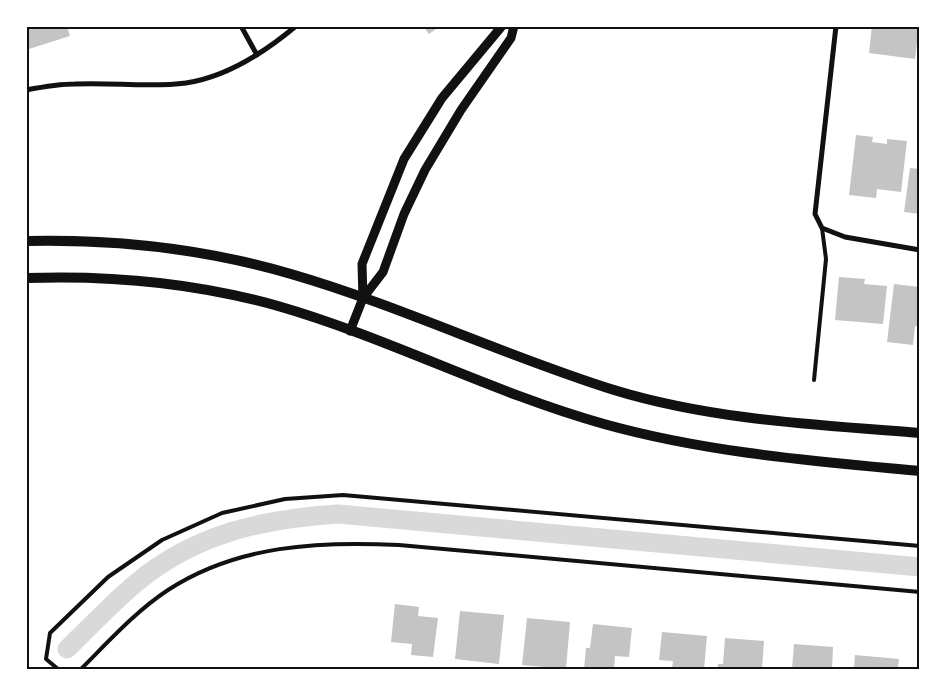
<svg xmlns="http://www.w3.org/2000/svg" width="946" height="695" font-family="Karla,sans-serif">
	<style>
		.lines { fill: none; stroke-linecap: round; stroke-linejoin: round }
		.canal { stroke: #d9d9d9; stroke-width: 19 }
		.building { fill: #c4c4c4 }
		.service { stroke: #111; stroke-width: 4 }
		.minor { stroke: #111; stroke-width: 5 }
		.tertiary { stroke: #111; stroke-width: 9 }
		.secondary { stroke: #111; stroke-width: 10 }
		.neatline { fill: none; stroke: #111; stroke-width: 2 }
	</style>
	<rect width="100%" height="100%" fill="#fff"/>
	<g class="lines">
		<!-- canal -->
		<path class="canal" d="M 67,649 C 90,627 112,603 136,583 C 196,533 263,519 338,514 L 920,567"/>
	</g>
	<!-- building -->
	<path class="building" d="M 26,26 L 67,26 L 70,36 L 29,49 Z
		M 423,26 L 440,26 L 429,34 Z
		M 872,26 L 919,26 L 915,59 L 869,53 Z
		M 856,135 L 873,137 L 872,142 L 887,144 L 887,139 L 907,141 L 901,192 L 877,189 L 876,198 L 849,195 Z
		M 910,168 L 920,169 L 920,214 L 904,212 Z
		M 839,277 L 865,279 L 864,284 L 887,286 L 883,324 L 835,320 Z
		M 894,284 L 920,287 L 920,327 L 915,326 L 913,345 L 887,342 Z
		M 395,604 L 419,607 L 418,616 L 438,618 L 433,657 L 411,655 L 412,644 L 391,642 Z
		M 460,611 L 504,615 L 499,664 L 455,659 Z
		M 527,618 L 570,622 L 566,669 L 522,665 Z
		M 593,624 L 632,628 L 629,657 L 615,656 L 614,669 L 584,669 L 586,648 L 590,648 Z
		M 662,632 L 707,636 L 704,669 L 672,669 L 673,661 L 659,660 Z
		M 725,638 L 764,641 L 762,669 L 718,669 L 718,664 L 723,664 Z
		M 794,644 L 833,647 L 832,669 L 792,669 Z
		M 855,655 L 899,659 L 898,669 L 854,669 Z"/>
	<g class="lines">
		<!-- service -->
		<path class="service" d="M 814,380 L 826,259 L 822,228
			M 58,669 L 46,659 L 50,633 L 108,577 L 162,540 L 222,513 L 285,499 L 343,495 L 920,546
			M 81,669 C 109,641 136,611 168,590 C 237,545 319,541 399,545 L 920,592"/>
		<!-- minor -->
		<path class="minor" d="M 241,26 L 257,55
			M 836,26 L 815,214 L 822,228 L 845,237 L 920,250
			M 26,90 C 42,87 59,84 75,84 C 112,82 149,88 186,83 C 227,77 265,52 296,26"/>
		<!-- tertiary -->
		<path class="tertiary" d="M 363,298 L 362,264 L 404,159 L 442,98 L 502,26
			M 350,331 L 363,298 L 383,272 L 404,214 L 425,170 L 461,110 L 511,38 L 514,26"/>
		<!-- secondary -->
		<path class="secondary" d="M 26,241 C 115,239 206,249 291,274 C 401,306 505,356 614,390 C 712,420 818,425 920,433
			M 26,278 C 111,275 197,283 278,306 C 389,338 493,393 604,424 C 708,453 814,461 920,471"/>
	</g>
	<!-- border -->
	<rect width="946" height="695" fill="none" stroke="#ffffff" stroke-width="55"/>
	<rect x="28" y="28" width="890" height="640" class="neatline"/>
</svg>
